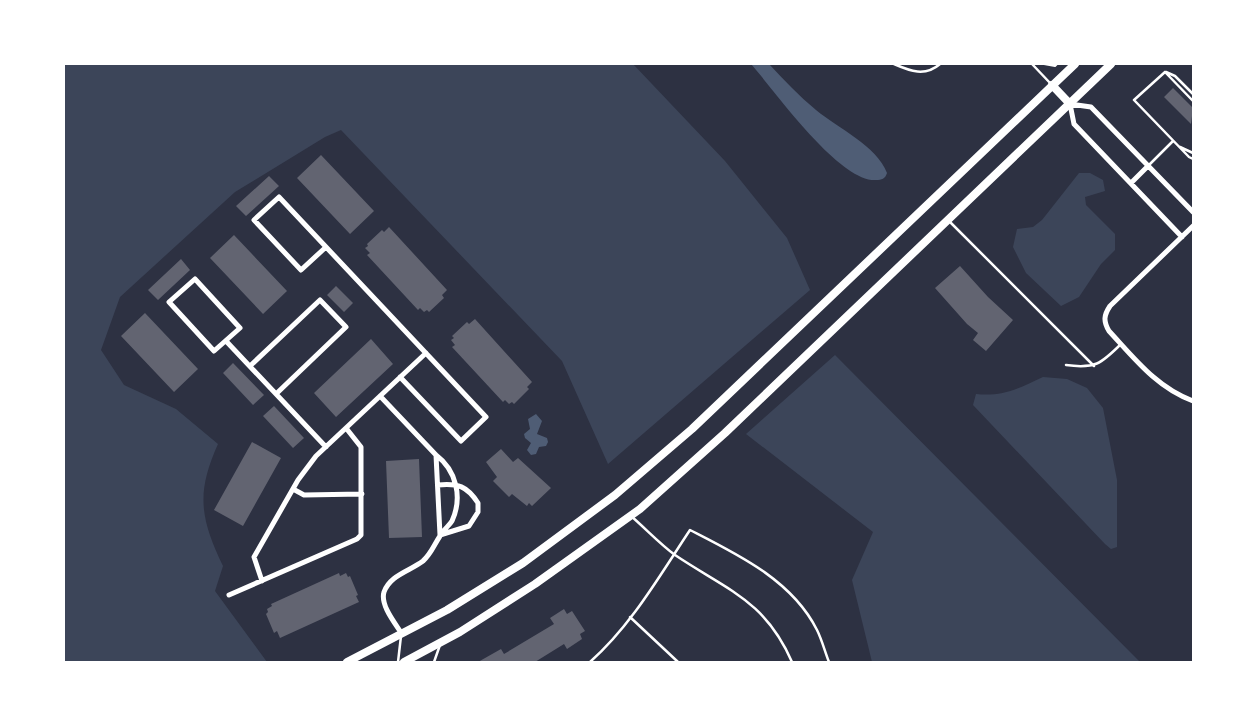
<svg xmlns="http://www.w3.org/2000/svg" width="1257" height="726" font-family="'Nunito Sans',sans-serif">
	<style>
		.green { fill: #3c4559 }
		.water { fill: #4f5d75 }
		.building { fill: #626471 }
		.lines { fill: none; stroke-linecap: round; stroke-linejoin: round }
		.path { stroke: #fff; stroke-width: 2 }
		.service { stroke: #fff; stroke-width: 2.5 }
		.minor { stroke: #fff; stroke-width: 5 }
		.secondary { stroke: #fff; stroke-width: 8 }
	</style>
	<rect width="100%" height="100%" fill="#2d3142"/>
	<!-- green -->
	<path class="green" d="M 64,64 L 633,64 L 725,161 L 787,238 L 810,290 L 608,464 L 562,361 L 341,130 L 325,137 L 235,192 L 120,297 L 101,350 L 124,385 L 176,409 L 218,444 C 196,493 200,518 223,566 L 215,591 L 267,662 L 64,662 Z
		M 1079,173 L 1090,173 L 1103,180 L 1105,191 L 1085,197 L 1086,205 L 1115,234 L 1115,250 L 1101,264 L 1079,297 L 1061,306 L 1026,273 L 1013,247 L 1017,229 L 1033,227 L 1042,220 Z
		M 835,355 L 1140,662 L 872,662 L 852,580 L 873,532 L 746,434 Z
		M 1043,377 L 1067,379 L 1087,388 L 1103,408 L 1117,480 L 1117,547 L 1111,549 L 1105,544 L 973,405 L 976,394 C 1002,397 1020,388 1043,377 Z"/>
	<!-- water -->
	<path class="water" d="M 751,64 L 769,64 C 784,80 799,96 816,110 C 838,128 877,146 887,173 C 885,179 882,180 876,180 C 839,182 775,91 751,64 Z
		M 536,414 L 542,421 L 537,434 L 547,438 L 548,442 L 546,446 L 539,447 L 536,454 L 531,455 L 527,450 L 531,443 L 525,438 L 524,434 L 530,429 L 528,419 Z"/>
	<!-- building -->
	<path class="building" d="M 1173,88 L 1193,108 L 1191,124 L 1164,97 Z
		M 321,155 L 374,211 L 350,234 L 297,178 Z
		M 269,176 L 279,186 L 246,216 L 236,206 Z
		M 389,227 L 447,290 L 442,295 L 444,298 L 429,312 L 427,310 L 424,312 L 420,308 L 418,310 L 367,255 L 370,253 L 365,248 L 368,246 L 367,244 L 382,230 L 384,232 Z
		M 234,235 L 287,291 L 263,314 L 210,258 Z
		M 181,259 L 190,270 L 158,300 L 148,290 Z
		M 960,266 L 988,297 L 1013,320 L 986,351 L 973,340 L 978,333 L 967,324 L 935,288 Z
		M 336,286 L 353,303 L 344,312 L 327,295 Z
		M 145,313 L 198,369 L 174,392 L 121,336 Z
		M 475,319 L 532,382 L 527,387 L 529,389 L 514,404 L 512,402 L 509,404 L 505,400 L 503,402 L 452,347 L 455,345 L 451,340 L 454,338 L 452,336 L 467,322 L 469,324 Z
		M 371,339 L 393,364 L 336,417 L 314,393 Z
		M 233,363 L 264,395 L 253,405 L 223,373 Z
		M 274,406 L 304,438 L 293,448 L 263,416 Z
		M 252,442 L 281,458 L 243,526 L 214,510 Z
		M 501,449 L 513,462 L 518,458 L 551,488 L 532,506 L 529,503 L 527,506 L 512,494 L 509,497 L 493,481 L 497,477 L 486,462 Z
		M 419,459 L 422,537 L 389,538 L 386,461 Z
		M 339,573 L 340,576 L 346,573 L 348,577 L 350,576 L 358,595 L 356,596 L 359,602 L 280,638 L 277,631 L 274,633 L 266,614 L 268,612 L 267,609 L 272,606 L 271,604 Z
		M 564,609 L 567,614 L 572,611 L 585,631 L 580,634 L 582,639 L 567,649 L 564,644 L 535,662 L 478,662 L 501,649 L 504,654 L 554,624 L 550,618 Z"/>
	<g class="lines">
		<!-- path -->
		<path class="path" d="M 1044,64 L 1055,66 L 1057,64"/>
		<!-- service -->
		<path class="service" d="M 894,64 C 910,71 925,77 940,64
			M 1032,64 L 1051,84
			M 1165,72 L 1134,100 L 1189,157 L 1193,159
			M 1165,72 L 1193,101
			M 1166,72 L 1175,76 L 1193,94
			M 1180,147 L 1193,153
			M 1148,166 L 1173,141
			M 949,221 L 1094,366
			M 1066,365 C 1095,369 1101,364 1121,344
			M 631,516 C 646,529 660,544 675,555 C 727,590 765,600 792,662
			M 630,617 L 678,662
			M 398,662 L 401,636
			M 434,662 L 440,645
			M 590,662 C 631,626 660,575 690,530 C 737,554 792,580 817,630 C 822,640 825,652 829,662"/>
		<!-- minor -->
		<path class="minor" d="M 1131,183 L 1148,166
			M 1193,226 L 1110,306 C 1104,315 1103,321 1109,331 C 1134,358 1157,388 1193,401
			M 1182,237 L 1074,124 L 1070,104 L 1091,107 L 1193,212
			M 326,247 L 301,270 L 254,220 L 279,197 L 486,417 L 461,441 L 400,377
			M 195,279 L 240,328 L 214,351 L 169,302 Z
			M 226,341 L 326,447
			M 250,366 L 320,300 L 346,327 L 276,394
			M 380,396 L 436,455
			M 438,485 C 458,483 467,486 478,503 L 478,512 L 469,526 L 440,535
			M 293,489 L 304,495 L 362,494
			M 262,581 L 254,557 L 298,480 L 316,456 L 426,353
			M 229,595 L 357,539 L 361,535 L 361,447 L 346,428
			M 402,634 C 395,623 380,605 384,592 C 390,575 410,571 423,561 C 431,554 434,545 440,536 C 443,530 449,526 452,521 C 463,497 456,470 436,455 L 440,535"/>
		<!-- secondary -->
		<path class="secondary" d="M 1052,85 L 1070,104
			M 347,662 L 447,610 L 523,563 L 615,495 L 692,429 L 1075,64
			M 404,662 L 460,632 L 535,584 L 640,509 L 725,433 L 1111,64"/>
	</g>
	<!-- border -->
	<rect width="1257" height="726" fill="none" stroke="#ffffff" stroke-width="130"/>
</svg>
